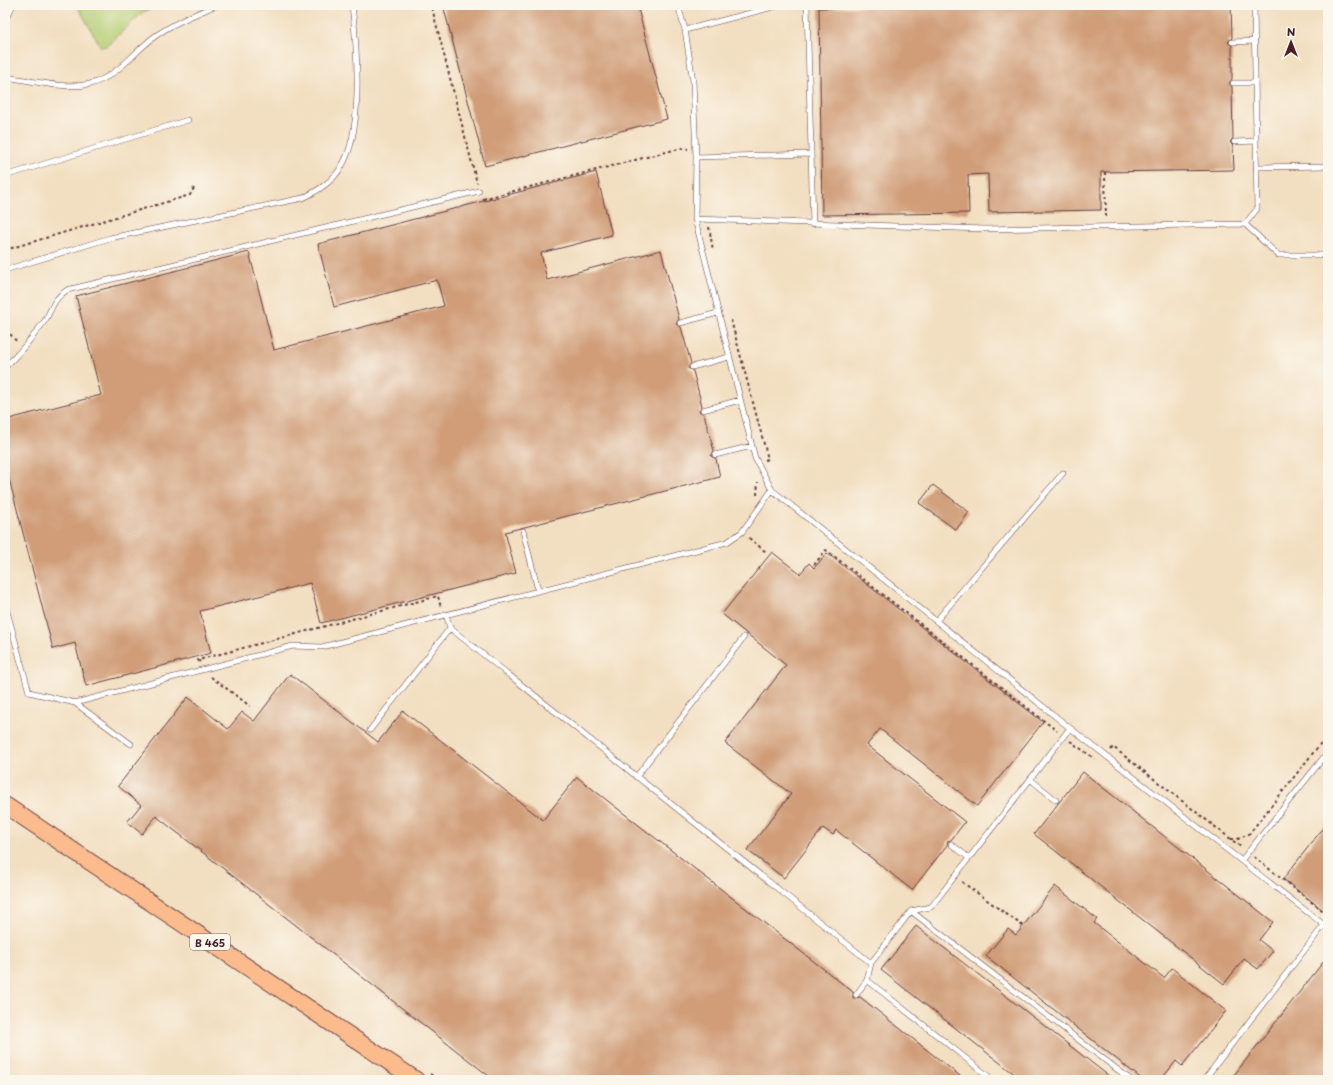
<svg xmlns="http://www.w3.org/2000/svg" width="1333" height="1085" font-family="'Playpen Sans',sans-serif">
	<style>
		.green { fill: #b4cc71; stroke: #7f764e }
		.building { fill: #d09d78 }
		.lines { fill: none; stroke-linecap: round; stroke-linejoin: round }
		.service-casing { stroke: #633c41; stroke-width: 6 }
		.primary-casing { stroke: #633c41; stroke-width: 18 }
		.path { stroke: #633c41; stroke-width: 2; stroke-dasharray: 3 3; stroke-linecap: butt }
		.service { stroke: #fff; stroke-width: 5 }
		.primary { stroke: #fbbb8d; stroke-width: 16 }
		.labels { text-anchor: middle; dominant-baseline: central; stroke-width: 3.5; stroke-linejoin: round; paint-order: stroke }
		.shield { fill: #fbf7ec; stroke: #7f6065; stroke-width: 1 }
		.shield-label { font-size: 10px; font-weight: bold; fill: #4a1f2b }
	</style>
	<rect width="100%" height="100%" fill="#fbf7ec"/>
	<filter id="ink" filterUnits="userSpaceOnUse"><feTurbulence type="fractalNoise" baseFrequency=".025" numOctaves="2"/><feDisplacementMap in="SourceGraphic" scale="8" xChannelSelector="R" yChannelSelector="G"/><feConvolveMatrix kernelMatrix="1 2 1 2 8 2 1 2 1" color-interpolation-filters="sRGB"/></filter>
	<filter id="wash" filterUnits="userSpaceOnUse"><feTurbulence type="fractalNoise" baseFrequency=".012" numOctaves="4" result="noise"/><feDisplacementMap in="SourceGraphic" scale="16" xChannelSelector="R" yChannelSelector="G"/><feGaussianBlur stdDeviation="0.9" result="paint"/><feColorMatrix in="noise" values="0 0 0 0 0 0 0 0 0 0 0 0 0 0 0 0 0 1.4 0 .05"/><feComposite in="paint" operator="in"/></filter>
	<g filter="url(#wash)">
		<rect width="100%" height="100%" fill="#f2dec0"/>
		<!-- green -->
		<path class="green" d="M 77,5 L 159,5 L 143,12 L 107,46 L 101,47 Z"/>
		<g id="blocks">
			<!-- building -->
			<path class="building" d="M 443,5 L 637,5 L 667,119 L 485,166 Z
				M 940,5 L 1231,5 L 1232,38 L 1228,42 L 1232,46 L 1232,79 L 1229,83 L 1232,87 L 1233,138 L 1230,142 L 1233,146 L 1234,170 L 1101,172 L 1101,210 L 989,212 L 988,174 L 968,175 L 969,213 L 822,215 L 819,8 Z
				M 596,172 L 612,235 L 541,253 L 547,280 L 661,250 L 679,319 L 676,324 L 681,327 L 691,363 L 688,368 L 693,371 L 702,406 L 699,411 L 704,414 L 714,451 L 711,456 L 716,459 L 720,477 L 505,532 L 516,573 L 321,623 L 310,583 L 200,611 L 211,653 L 86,686 L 75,643 L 53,649 L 5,463 L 5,420 L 101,395 L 76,296 L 249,252 L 274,350 L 444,306 L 437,280 L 334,307 L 318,244 Z
				M 933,485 L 969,512 L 956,530 L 919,503 Z
				M 772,552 L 800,574 L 809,563 L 814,568 L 827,553 L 1043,722 L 977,806 L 880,729 L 867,745 L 965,822 L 951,840 L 948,841 L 947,845 L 912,890 L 836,830 L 833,835 L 823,828 L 784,878 L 747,850 L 791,794 L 725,743 L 786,665 L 722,614 Z
				M 290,674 L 378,742 L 403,711 L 543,820 L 577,777 L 853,992 L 853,998 L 860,997 L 965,1080 L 494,1080 L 156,816 L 142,834 L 127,822 L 141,805 L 118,786 L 188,697 L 228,729 L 242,712 L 254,721 Z
				M 1083,772 L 1273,922 L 1259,940 L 1273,951 L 1258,969 L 1244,959 L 1224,984 L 1034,834 Z
				M 1328,822 L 1328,914 L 1283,879 Z
				M 1055,886 L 1097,919 L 1094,923 L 1164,978 L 1172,968 L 1226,1011 L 1182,1066 L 1176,1061 L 1161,1080 L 1143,1080 L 986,956 L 1008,929 L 1016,935 Z
				M 916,926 L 1114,1080 L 1022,1080 L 881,970 Z
				M 1328,956 L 1328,1080 L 1230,1080 Z"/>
		</g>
	</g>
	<g filter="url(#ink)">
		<use href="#blocks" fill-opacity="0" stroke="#633c41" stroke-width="1"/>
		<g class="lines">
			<defs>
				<path id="service" d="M 678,5 L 685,30
					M 781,5 L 685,30 L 693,81 L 696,157 L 695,219 L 755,458 L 772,490 L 1070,728 L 1328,928
					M 807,5 L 813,224
					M 5,16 L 8,15 L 13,5
					M 1232,42 L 1255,41
					M 5,77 C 30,80 66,90 90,84 C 117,77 133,53 154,37 C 173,23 196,14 217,5
					M 1233,83 L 1255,83
					M 1234,142 L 1256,141
					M 696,157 L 811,154
					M 1256,167 L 1328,166
					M 5,176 L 188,120
					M 695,219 L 984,229 L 1245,224 L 1257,209 L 1254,5
					M 1245,224 L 1278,255 L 1328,255
					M 5,270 L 110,238 L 303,198 C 320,190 337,179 345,160 C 363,123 357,46 352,5
					M 680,323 L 718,313
					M 5,367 C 20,353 32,338 44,322 C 53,308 52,300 67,290 L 479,191
					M 692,367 L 729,357
					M 703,410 L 740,400
					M 715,455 L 752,446
					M 523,531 L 538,590
					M 5,604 L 29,692 L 75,703 L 293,646 L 322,647 L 727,542 L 742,532 L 772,490
					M 446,614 L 450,628 L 871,963 L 867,980 L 993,1080
					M 936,621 L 1063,473
					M 75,703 L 131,744
					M 370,730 L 450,628
					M 636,777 L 744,637
					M 1030,779 L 1056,800
					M 951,844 L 969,858
					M 1241,861 L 1328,752
					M 911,911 L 1131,1080
					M 871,963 L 911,911 L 931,907 L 1070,728
					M 856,995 L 867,980
					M 1204,1080 L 1324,925"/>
				<path id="primary" d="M 5,805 L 416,1080"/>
			</defs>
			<!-- service casing -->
			<use href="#service" class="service-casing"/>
			<!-- primary casing -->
			<use href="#primary" class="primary-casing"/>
			<!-- path -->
			<path class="path" d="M 432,8 L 477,183
				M 1105,172 L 1106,218
				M 483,199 L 682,148 L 688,149
				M 709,227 L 713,250
				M 5,250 L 190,195 L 194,188
				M 731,320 L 768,459 L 765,460
				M 5,337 L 10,334 L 17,342
				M 757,495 L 758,482
				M 749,538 L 766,552
				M 814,565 L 826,550 L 1057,731
				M 200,662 L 198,660 L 438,596 L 441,608
				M 211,677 L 250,706
				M 1070,741 L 1095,759
				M 1111,750 L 1113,747 L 1241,847
				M 1231,839 L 1238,839 L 1249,834 L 1328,734
				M 1254,857 L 1323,911
				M 962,882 L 1023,926
				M 430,1074 L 438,1080"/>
			<!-- service -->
			<use href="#service" class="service"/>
			<!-- primary -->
			<use href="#primary" class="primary"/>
		</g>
	</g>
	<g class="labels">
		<!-- shield labels -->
		<rect class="shield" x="190" y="934" width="40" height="16" rx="3"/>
		<g class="shield-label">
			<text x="210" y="942">B 465</text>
		</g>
	</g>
	<!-- margin -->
	<rect width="1333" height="1085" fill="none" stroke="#fbf7ec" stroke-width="20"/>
	<!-- north arrow -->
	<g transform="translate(1291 42)" stroke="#fbf7ec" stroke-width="3" paint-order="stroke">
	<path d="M0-3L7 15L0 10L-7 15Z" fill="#4a1f2b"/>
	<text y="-6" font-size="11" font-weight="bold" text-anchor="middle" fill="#4a1f2b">N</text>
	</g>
</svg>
